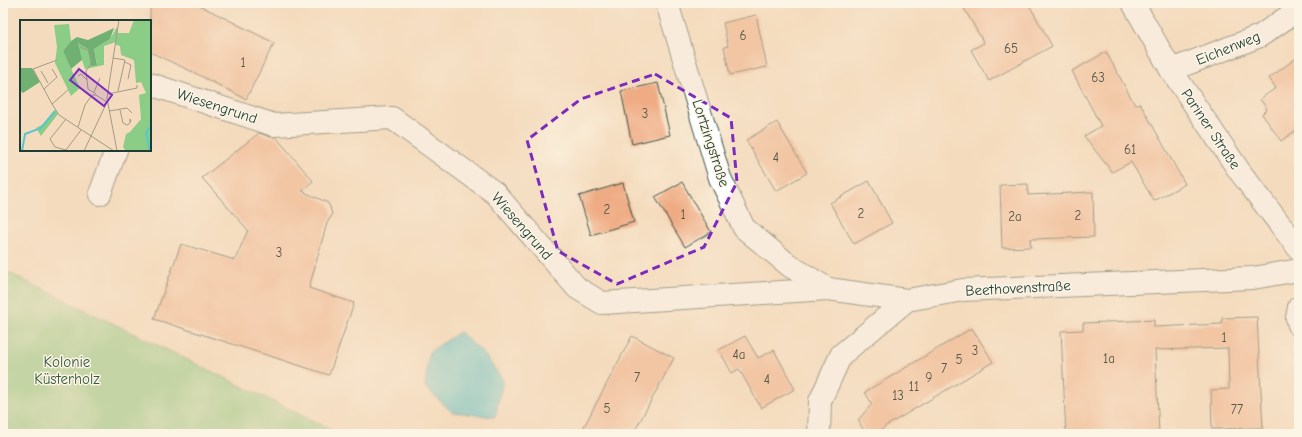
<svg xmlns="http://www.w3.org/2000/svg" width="1302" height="437" font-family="'Comic Neue',sans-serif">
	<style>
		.green { fill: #8bcd86; stroke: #55855d }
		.water { fill: #59c6cf; stroke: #3c8282 }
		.building { fill: #efac84 }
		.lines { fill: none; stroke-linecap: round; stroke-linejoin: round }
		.minor-casing { stroke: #3f5549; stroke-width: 24 }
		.tertiary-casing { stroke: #3f5549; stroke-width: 24 }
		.minor { stroke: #fff; stroke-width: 22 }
		.tertiary { stroke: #fff; stroke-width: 22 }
		.marked { fill: none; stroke: #7b2cbf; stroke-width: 3; stroke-dasharray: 8 5; stroke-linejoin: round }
		.labels { text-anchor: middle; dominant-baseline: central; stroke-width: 3; stroke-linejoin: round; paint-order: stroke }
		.number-label { font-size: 13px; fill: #535948 }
		.street-label { font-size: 15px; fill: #1f3d34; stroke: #fcf5e5 }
		.park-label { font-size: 15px; fill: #355a44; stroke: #fcf5e5 }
		.inset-river { fill: none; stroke: #59c6cf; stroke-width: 2 }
		.inset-road { fill: none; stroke: #9f9c86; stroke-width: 1 }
		.view { fill: #7b2cbf; fill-opacity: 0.15; stroke: #7b2cbf; stroke-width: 2 }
		.inset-edge { fill: none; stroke: #1f3d34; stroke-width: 2 }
	</style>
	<rect width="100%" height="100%" fill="#fcf5e5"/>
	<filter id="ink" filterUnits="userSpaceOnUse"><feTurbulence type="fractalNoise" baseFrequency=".025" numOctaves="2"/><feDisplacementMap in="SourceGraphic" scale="8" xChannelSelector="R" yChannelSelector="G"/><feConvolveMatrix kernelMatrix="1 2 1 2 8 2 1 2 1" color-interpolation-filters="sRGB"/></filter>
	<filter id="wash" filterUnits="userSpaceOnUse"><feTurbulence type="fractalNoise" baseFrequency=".012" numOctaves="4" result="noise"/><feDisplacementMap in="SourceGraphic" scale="16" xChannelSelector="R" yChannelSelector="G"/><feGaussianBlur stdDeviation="0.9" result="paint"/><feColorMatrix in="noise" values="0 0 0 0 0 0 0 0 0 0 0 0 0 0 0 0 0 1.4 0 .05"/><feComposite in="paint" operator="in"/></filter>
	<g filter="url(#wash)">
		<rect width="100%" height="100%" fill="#f4dbbd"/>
		<!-- green -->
		<path class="green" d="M 3,270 L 340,434 L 3,434 Z"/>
		<!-- water -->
		<path class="water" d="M 460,332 L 485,355 L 503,380 L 495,417 L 452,412 L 425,387 L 429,352 Z"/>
		<g id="blocks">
			<!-- building -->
			<path class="building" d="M 150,3 L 195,3 L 274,43 L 246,99 L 195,73 L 150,52 Z
				M 961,3 L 1028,3 L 1052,46 L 989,81 L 971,50 L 984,43 Z
				M 756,15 L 767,67 L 730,75 L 724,47 L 728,46 L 723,23 Z
				M 1106,52 L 1135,105 L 1140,103 L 1185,184 L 1154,201 L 1131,162 L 1112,172 L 1084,136 L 1101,126 L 1072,71 Z
				M 1299,56 L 1299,128 L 1281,141 L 1262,114 L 1267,109 L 1260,99 L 1276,88 L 1269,78 Z
				M 658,83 L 670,135 L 632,144 L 621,91 Z
				M 777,122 L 807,173 L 776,191 L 746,140 Z
				M 259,133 L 270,137 L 276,137 L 313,181 L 302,191 L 328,203 L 330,207 L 332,215 L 327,223 L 309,288 L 354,303 L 329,375 L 154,319 L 181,244 L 235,260 L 248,230 L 202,178 Z
				M 869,181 L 892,223 L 854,244 L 830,203 Z
				M 682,182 L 711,232 L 685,247 L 655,197 Z
				M 623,183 L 634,222 L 591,235 L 579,196 Z
				M 1028,184 L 1028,195 L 1093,192 L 1094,237 L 1030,239 L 1031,247 L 1002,248 L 1000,185 Z
				M 1257,317 L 1263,428 L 1212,429 L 1211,390 L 1229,389 L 1228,348 L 1155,350 L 1159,434 L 1066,434 L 1061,331 L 1083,330 L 1083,323 L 1154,320 L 1154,327 L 1222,324 L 1222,318 Z
				M 972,328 L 993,362 L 886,426 L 876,434 L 866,434 L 858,420 L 872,404 L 865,392 Z
				M 632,336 L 674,358 L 633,434 L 580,434 Z
				M 745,336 L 758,358 L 774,350 L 795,389 L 761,408 L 739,369 L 732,373 L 719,350 Z"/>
		</g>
	</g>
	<g filter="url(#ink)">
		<use href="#blocks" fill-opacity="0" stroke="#3f5549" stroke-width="1"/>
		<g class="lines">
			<defs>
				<path id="minor" d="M 667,3 L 720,178 L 744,228 L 790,266 L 828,289
					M 1171,70 L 1260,36 L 1289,16 L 1299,4
					M 150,84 L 274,125 L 392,118 L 495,193 L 577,288 L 602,303 L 828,289 L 907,300
					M 100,194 L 116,150
					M 819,434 L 820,401 L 841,355 L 907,300 L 963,290 L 1253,278 L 1299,270"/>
				<path id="tertiary" d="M 1133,3 L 1171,70 L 1240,172 L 1299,249
					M 1299,307 L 1297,318 L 1299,325"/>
			</defs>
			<!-- minor casing -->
			<use href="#minor" class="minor-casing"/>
			<!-- tertiary casing -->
			<use href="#tertiary" class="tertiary-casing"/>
			<!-- minor -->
			<use href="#minor" class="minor"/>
			<!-- tertiary -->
			<use href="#tertiary" class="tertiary"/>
		</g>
	</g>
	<!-- marked area -->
	<path d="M0 0H1302V437H0ZM 655,74 L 731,118 L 737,182 L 704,247 L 617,284 L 558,251 L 527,140 L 581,99 Z" fill="#f4dbbd" fill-opacity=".55" fill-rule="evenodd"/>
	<path class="marked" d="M 655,74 L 731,118 L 737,182 L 704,247 L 617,284 L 558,251 L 527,140 L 581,99 Z"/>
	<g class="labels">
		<!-- number labels -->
		<g class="number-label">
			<text x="743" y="35">6</text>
			<text x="1011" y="48">65</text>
			<text x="243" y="62">1</text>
			<text x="1098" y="77">63</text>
			<text x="645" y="113">3</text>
			<text x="1130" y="149">61</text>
			<text x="776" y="157">4</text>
			<text x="607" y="209">2</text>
			<text x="861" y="213">2</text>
			<text x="683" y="214">1</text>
			<text x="1078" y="215">2</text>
			<text x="1015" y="216">2a</text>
			<text x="279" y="252">3</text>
			<text x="1224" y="337">1</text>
			<text x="975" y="350">3</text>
			<text x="739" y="354">4a</text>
			<text x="1109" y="358">1a</text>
			<text x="959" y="359">5</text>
			<text x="944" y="368">7</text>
			<text x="637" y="377">7</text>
			<text x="929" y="377">9</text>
			<text x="767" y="379">4</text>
			<text x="914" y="386">11</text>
			<text x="898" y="395">13</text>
			<text x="607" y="408">5</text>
			<text x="1237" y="409">77</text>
		</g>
		<!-- street labels -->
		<g class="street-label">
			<text transform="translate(1228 48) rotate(-22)">Eichenweg</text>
			<text transform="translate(217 106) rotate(18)">Wiesengrund</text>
			<text transform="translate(1211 129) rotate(56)">Pariner Straße</text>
			<text transform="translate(711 143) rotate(72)">Lortzingstraße</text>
			<text transform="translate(522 226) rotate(49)">Wiesengrund</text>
			<text transform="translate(1018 288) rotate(-3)">Beethovenstraße</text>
		</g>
		<!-- park labels -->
		<g class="park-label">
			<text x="67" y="362">Kolonie<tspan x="67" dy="17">Küsterholz</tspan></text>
		</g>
	</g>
	<!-- overview -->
	<g transform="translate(20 20)">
		<rect width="131" height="131" fill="#f4dbbd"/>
		<path d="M 114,0 L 131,0 L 131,131 L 106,131 L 103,127 L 106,114 L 110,112 L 121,99 L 119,75 L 126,73 L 121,62 L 116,63 L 114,40 L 101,35 L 100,26 L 96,25 L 96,22 L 84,26 L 84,45 L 65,49 L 57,25 L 59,23 L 68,29 L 77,44 L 74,29 L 90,19 L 97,7 L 98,13 L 109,13 ZM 49,4 L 51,21 L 43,31 L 60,68 L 51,76 L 35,43 L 37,27 L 34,5 ZM 35,90 L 38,94 L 21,116 L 16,108 L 22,105 Z" fill="#8bcd86"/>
		<path d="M 94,8 L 90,19 L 74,29 L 77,45 L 71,46 L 68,29 L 58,23 L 62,40 L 51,49 L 43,31 L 51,21 L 57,17 L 68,20 ZM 0,48 L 12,48 L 20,62 L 3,73 L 0,70 Z" fill="#70b073"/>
		<path class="inset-river" d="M 2,131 L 5,114 L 21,108 L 35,91M 130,131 L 126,113 L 131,106"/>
		<path class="inset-road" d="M 60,27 L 68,30 L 71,40 L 71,44 L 66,51 L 67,60M 93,38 L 105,40 L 98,71M 37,40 L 13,49 L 32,84 L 39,95 L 94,131M 105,42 L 111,45 L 108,59M 21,51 L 28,63M 58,56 L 61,54 L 67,60 L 68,69 L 76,74M 24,69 L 37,57 L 32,49M 74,72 L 80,58M 88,74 L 117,68 L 117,65M 32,84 L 48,70M 100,90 L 103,103 L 107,105 L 108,105 L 111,101 L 110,99 L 110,102M 89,91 L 107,88 L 112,93M 46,99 L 30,119 L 35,127 L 46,130 L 61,110M 58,107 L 65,85 L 72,75 L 76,75 L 87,82M 64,131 L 87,82M 97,131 L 87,78 L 99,0"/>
		<path class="view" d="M 59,49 L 92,75 L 84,86 L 50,60 Z"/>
		<rect width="131" height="131" class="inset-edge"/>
	</g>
	<!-- margin -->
	<rect width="1302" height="437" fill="none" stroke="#fcf5e5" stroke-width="16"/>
</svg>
